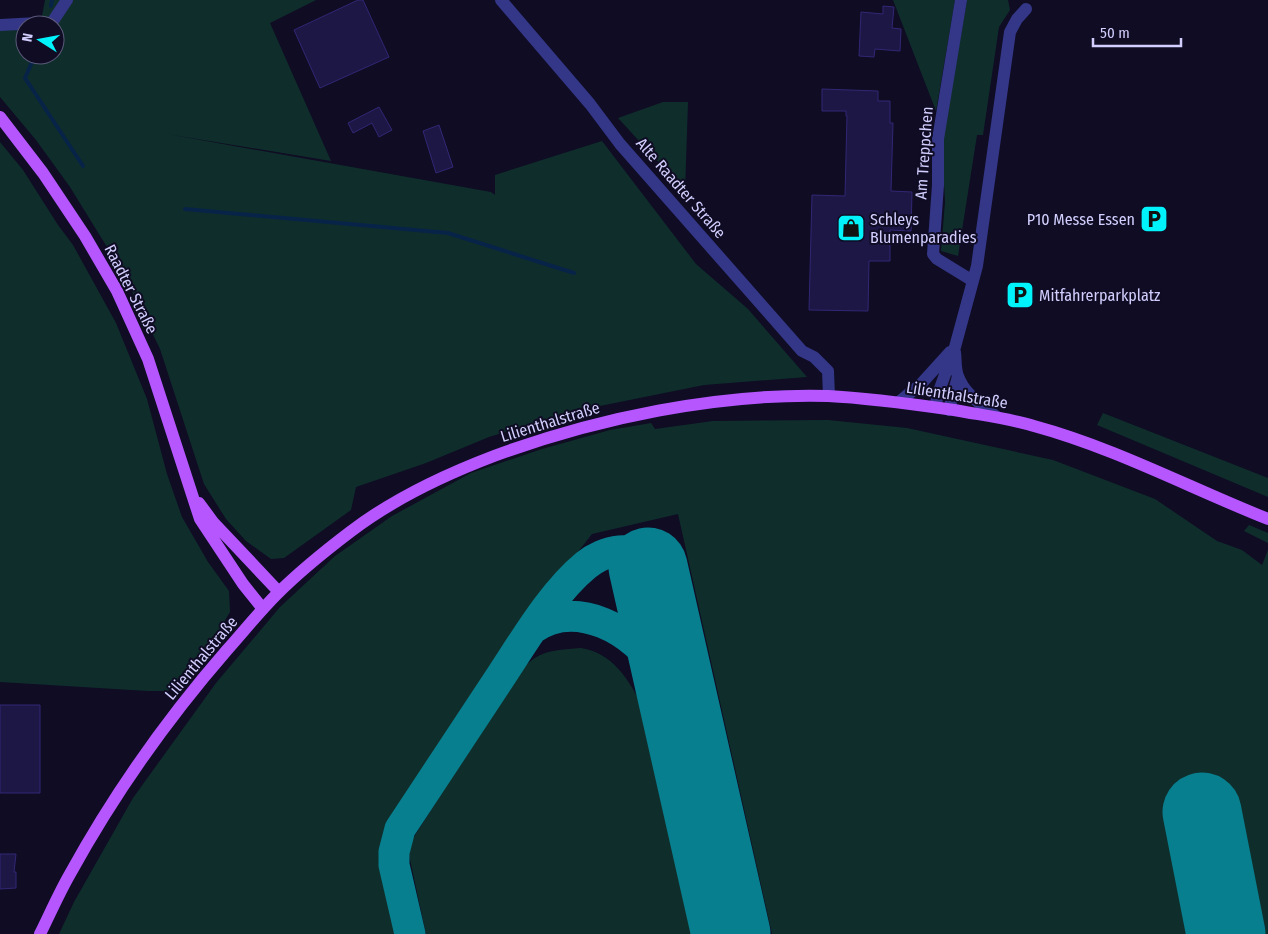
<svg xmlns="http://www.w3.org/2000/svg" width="1268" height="934" font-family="'Fira Sans Condensed',sans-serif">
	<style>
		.green { fill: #0f2e2b }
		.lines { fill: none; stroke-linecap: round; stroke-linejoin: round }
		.stream { stroke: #082348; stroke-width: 4 }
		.taxiway { stroke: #087f8f; stroke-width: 31 }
		.runway { stroke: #087f8f; stroke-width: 79 }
		.building { fill: #1d1746; stroke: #312774 }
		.minor { stroke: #343687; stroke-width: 12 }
		.major { stroke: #b556ff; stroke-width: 12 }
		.labels { text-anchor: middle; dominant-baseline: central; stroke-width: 4; stroke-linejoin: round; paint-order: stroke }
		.street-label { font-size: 16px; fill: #d2cfff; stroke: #0f0c24 }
		.poi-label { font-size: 16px; fill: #d2cfff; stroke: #0f0c24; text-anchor: start }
	</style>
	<rect width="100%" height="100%" fill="#0f0c24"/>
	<!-- green -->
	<path class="green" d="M 45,0 L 316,0 L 270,23 L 331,161 L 167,134 L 491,192 L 495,195 L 495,175 L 602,141 L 696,264 L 748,309 L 807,377 L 704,385 L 570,412 L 489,437 L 426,463 L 356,487 L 351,510 L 284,558 L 271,559 L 246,541 L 226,519 L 204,484 L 160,349 L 123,273 L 70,187 L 36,140 L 0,97 L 0,29 L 25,27 L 25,55 L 55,55 L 55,25 L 41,21 Z
		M 893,0 L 955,0 L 936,111 Z
		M 967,0 L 1008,0 L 1010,10 L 999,27 L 983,135 L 977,135 L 958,256 L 941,251 L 945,202 L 942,144 Z
		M 663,102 L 688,102 L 685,191 L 618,118 Z
		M 0,142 L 23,170 L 58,225 L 73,245 L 116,323 L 147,399 L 167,474 L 182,517 L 208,562 L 229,591 L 230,612 L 219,630 L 168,691 L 148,691 L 0,682 Z
		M 1103,413 L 1268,478 L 1268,497 L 1097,425 Z
		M 828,420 L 907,428 L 1053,460 L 1155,499 L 1217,541 L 1242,550 L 1262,565 L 1268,550 L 1268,934 L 772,934 L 678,514 L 592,534 L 500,651 L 389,825 L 380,856 L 397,934 L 59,934 L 74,902 L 133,798 L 216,683 L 280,607 L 335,556 L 392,516 L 471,473 L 542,449 L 610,430 L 651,423 L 655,429 L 713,421 Z
		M 1249,525 L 1268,533 L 1268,543 L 1244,531 Z
		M 581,648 C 612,653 628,678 641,704 L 691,934 L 426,934 L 409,855 L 412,840 L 514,678 C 538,650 546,651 581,648 Z"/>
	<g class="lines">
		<!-- stream -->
		<path class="stream" d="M 51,6 L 52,0
			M 35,55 L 25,78 L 83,166
			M 185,209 L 448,233 L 574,273"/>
		<!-- taxiway -->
		<path class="taxiway" d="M 532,629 C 576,597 635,631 660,671 C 674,691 680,716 687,739
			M 410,934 L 394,865 L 394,852 L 400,829 C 434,777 469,725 503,673 C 526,638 554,591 586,565 C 603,551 637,541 648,567"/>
		<!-- runway -->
		<path class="runway" d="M 648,567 L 731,934
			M 1202,812 L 1226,934"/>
	</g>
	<!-- building -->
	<path class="building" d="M 358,0 L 363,0 L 389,57 L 320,88 L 294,30 Z
		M 883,6 L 894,7 L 892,28 L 901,29 L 900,51 L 875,49 L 874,57 L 859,56 L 861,12 L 883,14 Z
		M 822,89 L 878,91 L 878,101 L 890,101 L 890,123 L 893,123 L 891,191 L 912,192 L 911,231 L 890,230 L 890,261 L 869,261 L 868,311 L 809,310 L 812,195 L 845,196 L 847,116 L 846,116 L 846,111 L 822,111 Z
		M 379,107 L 392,130 L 379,137 L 372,123 L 353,133 L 348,123 Z
		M 439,125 L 453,167 L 436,173 L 423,131 Z
		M 0,705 L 40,705 L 40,793 L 0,793 Z
		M 0,854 L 16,854 L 14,872 L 16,872 L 16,888 L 0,889 Z"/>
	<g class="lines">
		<!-- minor -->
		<path class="minor" d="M 501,0 L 590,104 L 620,144 L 802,351 L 814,357 L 828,371 L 829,396
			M 961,0 L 938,139 L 938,185 L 933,254 L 937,259 L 973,281
			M 0,25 L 38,23 L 51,24 L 67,0
			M 955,352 C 956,359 955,369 958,376 C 964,394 983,406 997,417
			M 899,402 L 921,384 L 950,352
			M 935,407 L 939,391 L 955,347 L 977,266 L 1010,32 L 1017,19 L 1026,9
			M 949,410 L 958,376"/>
		<!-- major -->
		<path class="major" d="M 0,117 L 43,173 L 85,236 L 117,291 L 148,359 L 200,519 L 243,584 L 263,609
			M 199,503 L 213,522 L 279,592
			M 40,934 C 50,914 59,893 70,874 C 114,794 167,719 227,650 C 244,631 259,612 277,594 C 299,572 325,551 350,532 C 393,499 444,475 494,456 C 597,418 718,393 828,396 C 870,398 912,404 954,410 C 980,415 1008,418 1034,426 C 1115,448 1190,488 1268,519"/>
	</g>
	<!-- icons -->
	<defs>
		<symbol id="parking-square" viewBox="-11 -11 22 22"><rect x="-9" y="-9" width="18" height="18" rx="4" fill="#00f2fa" stroke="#0f0c24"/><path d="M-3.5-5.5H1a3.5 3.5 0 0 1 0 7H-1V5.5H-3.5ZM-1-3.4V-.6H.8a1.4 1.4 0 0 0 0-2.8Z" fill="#111"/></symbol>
		<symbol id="shop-square" viewBox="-11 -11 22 22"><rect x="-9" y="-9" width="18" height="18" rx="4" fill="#00f2fa" stroke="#0f0c24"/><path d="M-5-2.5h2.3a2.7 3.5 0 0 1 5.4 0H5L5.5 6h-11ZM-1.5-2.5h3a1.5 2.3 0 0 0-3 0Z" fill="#111"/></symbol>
	</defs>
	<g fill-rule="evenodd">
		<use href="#parking-square" x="1138" y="203" width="32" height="32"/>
		<use href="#shop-square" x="835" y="212" width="32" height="32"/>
		<use href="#parking-square" x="1004" y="279" width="32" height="32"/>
	</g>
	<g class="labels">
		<!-- street labels -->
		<g class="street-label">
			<text transform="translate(924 153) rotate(-86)">Am Treppchen</text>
			<text transform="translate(681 188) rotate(49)">Alte Raadter Straße</text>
			<text transform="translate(131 289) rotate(63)">Raadter Straße</text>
			<text transform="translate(957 395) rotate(9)">Lilienthalstraße</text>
			<text transform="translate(550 422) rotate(-17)">Lilienthalstraße</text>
			<text transform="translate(201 658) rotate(-50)">Lilienthalstraße</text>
		</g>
		<!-- poi labels -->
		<g class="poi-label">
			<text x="870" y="219">Schleys<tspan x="870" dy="18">Blumenparadies</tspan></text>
			<text x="1135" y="219" text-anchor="end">P10 Messe Essen</text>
			<text x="1039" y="295">Mitfahrerparkplatz</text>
		</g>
	</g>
	<!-- north arrow -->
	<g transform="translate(40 40) rotate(281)"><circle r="24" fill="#0f0c24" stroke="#5d5a7c"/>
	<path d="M0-4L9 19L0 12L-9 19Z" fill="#00f2fa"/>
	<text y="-8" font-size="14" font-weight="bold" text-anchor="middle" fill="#d2cfff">N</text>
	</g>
	<!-- scale -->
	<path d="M1093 38v8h88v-8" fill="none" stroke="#d2cfff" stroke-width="2.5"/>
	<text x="1100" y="38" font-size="15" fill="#d2cfff" stroke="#0f0c24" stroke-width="4" paint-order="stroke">50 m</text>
</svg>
